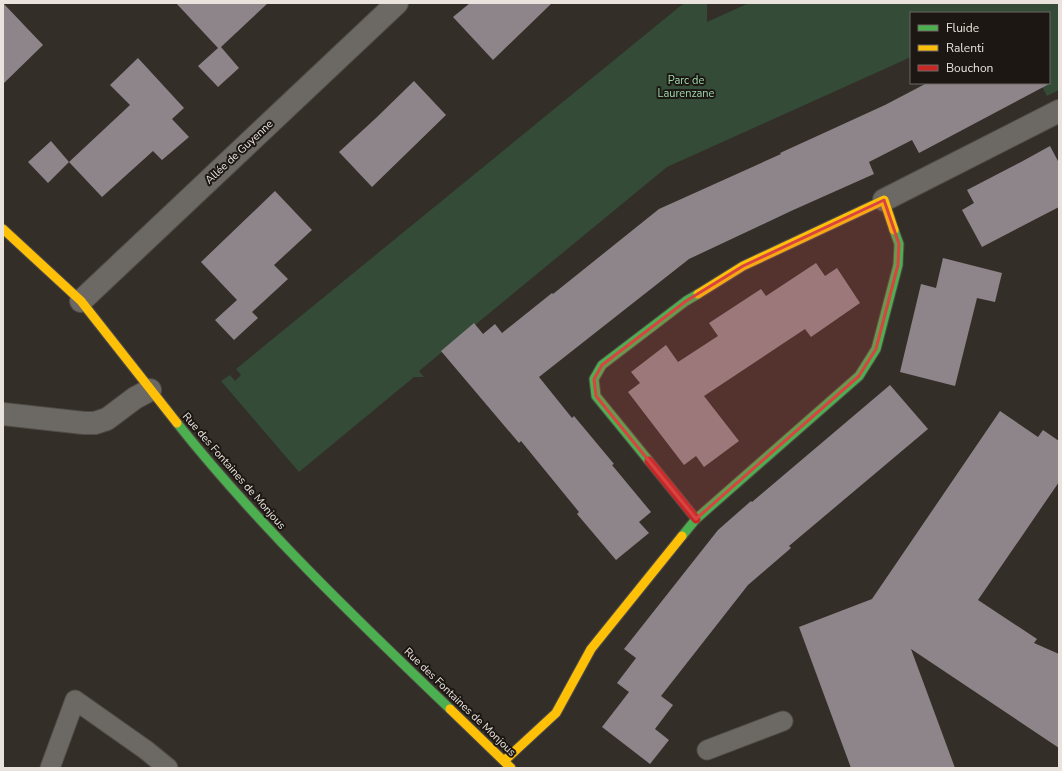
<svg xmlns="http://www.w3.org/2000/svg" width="1062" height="771" font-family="'Nunito Sans',sans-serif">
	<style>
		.green { fill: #334b37 }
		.building { fill: #8e858a }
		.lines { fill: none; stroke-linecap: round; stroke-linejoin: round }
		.lane-casing { stroke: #514c47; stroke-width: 21 }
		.street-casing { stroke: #514c47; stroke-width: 24 }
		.fast-casing { stroke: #514c47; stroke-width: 11 }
		.slow-casing { stroke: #514c47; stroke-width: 11 }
		.jam-casing { stroke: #514c47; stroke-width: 11 }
		.lane { stroke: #6c6864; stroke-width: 19 }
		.street { stroke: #6c6864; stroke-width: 22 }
		.fast { stroke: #4caf50; stroke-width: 9 }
		.slow { stroke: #ffc107; stroke-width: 9 }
		.jam { stroke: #c62828; stroke-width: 9 }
		.marked { fill: #d94443; fill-opacity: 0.2; stroke: #d94443; stroke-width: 3; stroke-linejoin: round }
		.labels { text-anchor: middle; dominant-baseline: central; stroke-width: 4; stroke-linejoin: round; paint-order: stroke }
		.park-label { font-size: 11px; fill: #9dd8aa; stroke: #1c1713 }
		.street-label { font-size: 11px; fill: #eae3dd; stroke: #1c1713 }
	</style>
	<rect width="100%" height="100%" fill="#342e29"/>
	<!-- green -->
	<path class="green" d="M 684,3 L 707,3 L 707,22 L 749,3 L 1059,3 L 1059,90 L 1047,96 L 1040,83 L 1049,83 L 1049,13 L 911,13 L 911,57 L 667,167 L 419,371 L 424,377 L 414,377 L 299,472 L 221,381 L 230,375 L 235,381 L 241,375 L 236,369 Z"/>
	<!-- building -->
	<path class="building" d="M 3,3 L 43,45 L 3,84 Z
		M 176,3 L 268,3 L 221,47 L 239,68 L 218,87 L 198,66 L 218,48 Z
		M 470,3 L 552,3 L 493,60 L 453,17 Z
		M 138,58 L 184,108 L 172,119 L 189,137 L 162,160 L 153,151 L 102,197 L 69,162 L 130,105 L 110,85 Z
		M 414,81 L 446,115 L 372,187 L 339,152 L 376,118 Z
		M 927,83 L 1051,83 L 919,153 L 912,140 L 869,162 L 874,174 L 791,211 L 689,259 L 539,377 L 572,418 L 574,416 L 614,464 L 612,465 L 651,512 L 639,522 L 649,533 L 616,560 L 577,514 L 579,512 L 521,441 L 519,443 L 441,351 L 474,323 L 483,334 L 495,324 L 502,333 L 552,293 L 553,294 L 659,209 L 781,154 L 780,153 L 885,105 Z
		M 51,141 L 69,162 L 48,183 L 28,162 Z
		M 1050,146 L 1059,163 L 1059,207 L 982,247 L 962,210 L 974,203 L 967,190 L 1021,162 Z
		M 275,191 L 312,230 L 274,265 L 288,279 L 252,312 L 258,318 L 234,340 L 215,320 L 237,300 L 201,262 Z
		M 943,258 L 1002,273 L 995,302 L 977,298 L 955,386 L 900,372 L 921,284 L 936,288 Z
		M 816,263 L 825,276 L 837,268 L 860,303 L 811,337 L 805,329 L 704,396 L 739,441 L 704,467 L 696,456 L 684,465 L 628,392 L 640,383 L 631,372 L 666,345 L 678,362 L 718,336 L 709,323 L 761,289 L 766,296 Z
		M 890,385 L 928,429 L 789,546 L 791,548 L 748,585 L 661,696 L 673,705 L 655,729 L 669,740 L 650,764 L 602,727 L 629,692 L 617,683 L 636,658 L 624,649 L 718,530 L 751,501 L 752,502 Z
		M 1000,411 L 1038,437 L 1043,430 L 1059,441 L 1059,482 L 978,600 L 1037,639 L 1034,643 L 1059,654 L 1059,748 L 911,649 L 955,768 L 851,768 L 799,627 L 872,599 Z"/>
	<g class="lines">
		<defs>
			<path id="lane" d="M 707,750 L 783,721
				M 50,768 L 75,700 L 146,750 L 168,768"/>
			<path id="street" d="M 884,200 L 1059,111
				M 81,301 L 397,3
				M 3,414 L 84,423 L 95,423 L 107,419 L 135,398 L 150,390"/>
			<path id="fast" d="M 177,423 C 259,526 355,618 450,709
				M 649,461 L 596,396 L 594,379 L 602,365 L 686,301 L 698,294
				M 682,536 L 696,519 L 859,376 L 876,349 L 898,265 L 899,244 L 894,230"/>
			<path id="slow" d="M 3,229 L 81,301 L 177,423
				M 698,294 L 743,266 L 884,200 L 894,230
				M 450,709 L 511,768
				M 504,761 L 556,713 L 591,649 L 682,536"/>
			<path id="jam" d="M 649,461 L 696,519"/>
		</defs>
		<!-- lane casing -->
		<use href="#lane" class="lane-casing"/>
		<!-- street casing -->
		<use href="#street" class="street-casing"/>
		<!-- fast casing -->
		<use href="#fast" class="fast-casing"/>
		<!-- slow casing -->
		<use href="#slow" class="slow-casing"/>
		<!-- jam casing -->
		<use href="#jam" class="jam-casing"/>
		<!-- lane -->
		<use href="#lane" class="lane"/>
		<!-- street -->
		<use href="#street" class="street"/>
		<!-- fast -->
		<use href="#fast" class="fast"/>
		<!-- slow -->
		<use href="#slow" class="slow"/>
		<!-- jam -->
		<use href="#jam" class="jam"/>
	</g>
	<!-- marked area -->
	<path class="marked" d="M 884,200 L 899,244 L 898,265 L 876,349 L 859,376 L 696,519 L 596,396 L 594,379 L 602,365 L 686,301 L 743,266 Z"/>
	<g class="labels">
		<!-- park labels -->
		<g class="park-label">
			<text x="686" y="80">Parc de<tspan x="686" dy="13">Laurenzane</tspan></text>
		</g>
		<!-- street labels -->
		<g class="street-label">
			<text transform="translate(239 152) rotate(-43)">Allée de Guyenne</text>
			<text transform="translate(234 471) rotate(49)">Rue des Fontaines de Monjous</text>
			<text transform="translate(460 702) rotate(44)">Rue des Fontaines de Monjous</text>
		</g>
	</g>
	<!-- border -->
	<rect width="1062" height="771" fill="none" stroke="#eae3dd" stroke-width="8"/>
	<!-- legend -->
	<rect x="910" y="12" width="140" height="72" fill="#1c1713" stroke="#6e6964"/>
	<rect x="918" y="25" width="20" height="6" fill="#4caf50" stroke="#6e6964"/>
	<text x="946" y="32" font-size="12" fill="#eae3dd">Fluide</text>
	<rect x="918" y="45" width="20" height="6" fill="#ffc107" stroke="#6e6964"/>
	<text x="946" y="52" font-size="12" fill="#eae3dd">Ralenti</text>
	<rect x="918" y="65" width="20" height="6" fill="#c62828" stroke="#6e6964"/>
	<text x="946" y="72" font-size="12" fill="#eae3dd">Bouchon</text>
</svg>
